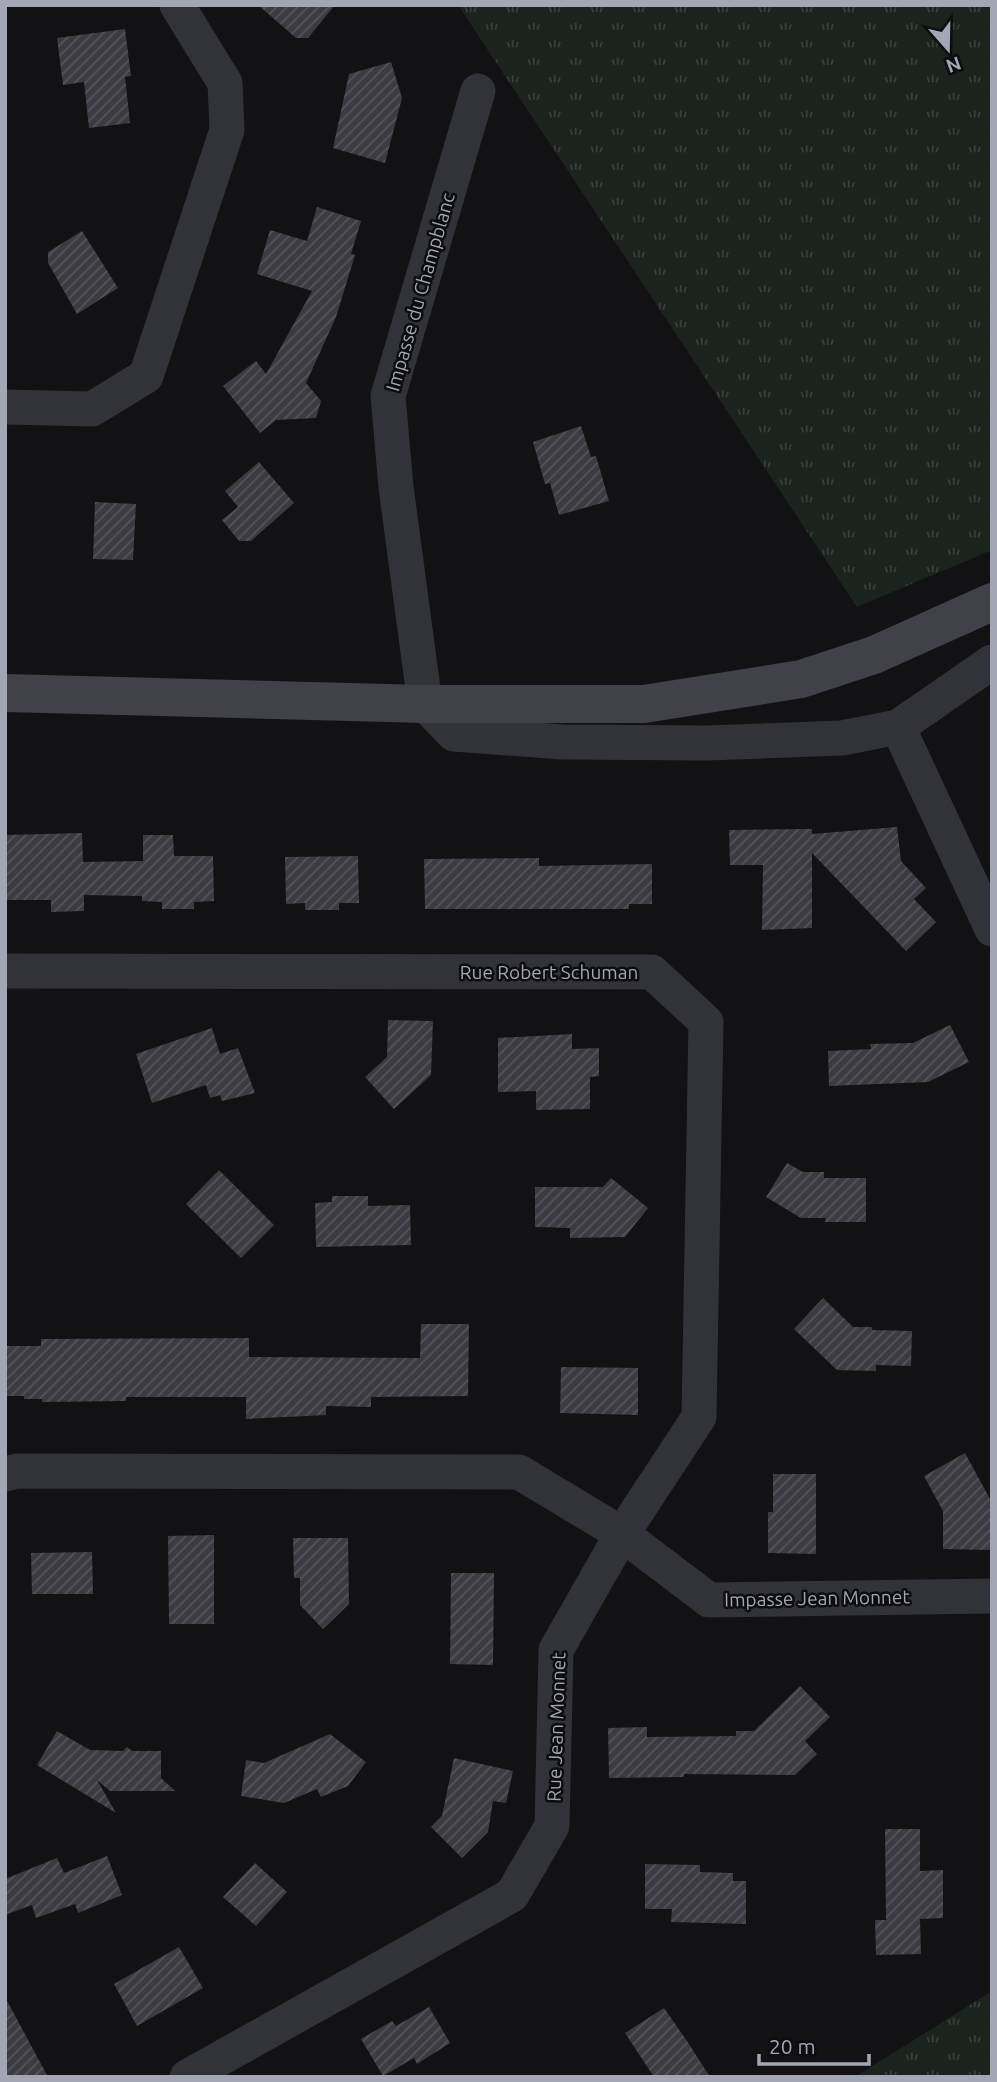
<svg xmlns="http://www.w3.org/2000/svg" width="997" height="2082" font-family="Ubuntu,sans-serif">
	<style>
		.grass { fill: url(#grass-tufts) }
		.building { fill: url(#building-hatch) }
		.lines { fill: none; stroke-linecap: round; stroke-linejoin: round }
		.minor { stroke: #323338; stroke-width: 35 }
		.secondary { stroke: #404149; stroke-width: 38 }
		.labels { text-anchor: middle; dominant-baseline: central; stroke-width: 5; stroke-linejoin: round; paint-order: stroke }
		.street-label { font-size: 19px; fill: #a2a6b5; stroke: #0d0c0e }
	</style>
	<defs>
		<pattern id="grass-tufts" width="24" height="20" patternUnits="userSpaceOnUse" patternTransform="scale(1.75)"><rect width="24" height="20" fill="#1b231d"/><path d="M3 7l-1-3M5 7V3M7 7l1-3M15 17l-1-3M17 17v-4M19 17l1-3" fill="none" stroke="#39403c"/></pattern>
		<pattern id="building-hatch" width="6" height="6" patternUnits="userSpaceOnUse" patternTransform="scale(1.75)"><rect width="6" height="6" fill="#3c3b41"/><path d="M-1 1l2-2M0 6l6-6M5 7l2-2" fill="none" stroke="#55545a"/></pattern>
	</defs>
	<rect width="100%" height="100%" fill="#121113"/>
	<!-- grass -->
	<path class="grass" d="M 458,5 L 992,5 L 992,550 L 857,607 Z
		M 992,1991 L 992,2077 L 855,2077 Z"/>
	<!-- building -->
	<path class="building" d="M 258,5 L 335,5 L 308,38 L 296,38 Z
		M 125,29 L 131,76 L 125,77 L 130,123 L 89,128 L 84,82 L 63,85 L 57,38 Z
		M 391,62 L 402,98 L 385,163 L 333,148 L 349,74 Z
		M 317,207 L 361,221 L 351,254 L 355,255 L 336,317 L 306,383 L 321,401 L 316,418 L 276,420 L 260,433 L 223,386 L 256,361 L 266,374 L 312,291 L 257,274 L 270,230 L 307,241 Z
		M 82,231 L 118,288 L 77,314 L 48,263 L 48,252 Z
		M 581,426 L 591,457 L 596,456 L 609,501 L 559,515 L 550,483 L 545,484 L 533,442 Z
		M 259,462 L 294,503 L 251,541 L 239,541 L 222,520 L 238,507 L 225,491 Z
		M 95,502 L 136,504 L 133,560 L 93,559 Z
		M 897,827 L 901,861 L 926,888 L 914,899 L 936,922 L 906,951 L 812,853 L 812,928 L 762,930 L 763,865 L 730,865 L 729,830 L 812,829 L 812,834 Z
		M 82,833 L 83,862 L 143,861 L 143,835 L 173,835 L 174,856 L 213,856 L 214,901 L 194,902 L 194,909 L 162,909 L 162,902 L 142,901 L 142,896 L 84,895 L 84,911 L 51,912 L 51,900 L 5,900 L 5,835 Z
		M 358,856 L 359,903 L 339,903 L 339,910 L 305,910 L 305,903 L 286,904 L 285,857 Z
		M 539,858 L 539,866 L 652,864 L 652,904 L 629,904 L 629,909 L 425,909 L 424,859 Z
		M 388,1020 L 433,1021 L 431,1075 L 394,1109 L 365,1077 L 387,1057 Z
		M 950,1025 L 969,1062 L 928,1082 L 829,1086 L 828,1051 L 871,1049 L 870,1044 L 913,1043 Z
		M 212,1028 L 220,1054 L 238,1048 L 255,1093 L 222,1101 L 220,1095 L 210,1098 L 206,1085 L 152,1103 L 136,1054 Z
		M 572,1034 L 572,1049 L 599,1048 L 599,1076 L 590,1077 L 590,1109 L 536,1110 L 536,1091 L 498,1092 L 498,1038 Z
		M 787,1163 L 803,1172 L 824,1172 L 824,1178 L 866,1178 L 866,1222 L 825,1222 L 826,1218 L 801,1218 L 766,1197 Z
		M 219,1170 L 274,1225 L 241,1258 L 186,1204 Z
		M 611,1178 L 648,1208 L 625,1237 L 570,1238 L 570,1228 L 535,1227 L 535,1187 L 603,1187 Z
		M 332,1196 L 368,1196 L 368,1206 L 410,1205 L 411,1245 L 316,1247 L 315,1203 L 332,1202 Z
		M 823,1298 L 853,1327 L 872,1327 L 872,1330 L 912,1331 L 911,1366 L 876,1365 L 876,1371 L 837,1370 L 794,1329 Z
		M 421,1324 L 469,1324 L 468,1396 L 371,1397 L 371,1407 L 326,1406 L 326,1415 L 246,1419 L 246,1397 L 126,1397 L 126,1401 L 42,1402 L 42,1399 L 24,1399 L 24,1396 L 5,1396 L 5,1346 L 41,1346 L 41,1339 L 249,1338 L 249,1357 L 420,1358 Z
		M 561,1367 L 638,1368 L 638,1415 L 560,1413 Z
		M 965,1453 L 990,1499 L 990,1550 L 943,1549 L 943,1511 L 924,1476 Z
		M 773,1474 L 816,1474 L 816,1554 L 768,1553 L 768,1512 L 773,1512 Z
		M 214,1535 L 214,1624 L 169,1624 L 168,1536 Z
		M 293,1538 L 348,1538 L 349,1604 L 323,1629 L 300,1605 L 300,1578 L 294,1578 Z
		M 92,1552 L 93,1594 L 32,1594 L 31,1553 Z
		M 451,1573 L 494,1573 L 493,1665 L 450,1664 Z
		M 800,1686 L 830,1717 L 805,1741 L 817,1754 L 795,1775 L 684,1774 L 684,1777 L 609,1778 L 608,1728 L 647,1727 L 647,1737 L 736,1736 L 736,1731 L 754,1731 Z
		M 57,1731 L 90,1750 L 123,1751 L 127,1747 L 132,1751 L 161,1751 L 161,1778 L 175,1791 L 110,1791 L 97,1780 L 116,1813 L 37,1765 Z
		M 330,1734 L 366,1762 L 348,1786 L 321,1797 L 317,1789 L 284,1803 L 241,1796 L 246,1760 L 264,1763 Z
		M 454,1758 L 513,1771 L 506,1803 L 493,1801 L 488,1832 L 462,1858 L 431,1827 L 442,1816 Z
		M 885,1829 L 920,1829 L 920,1871 L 943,1870 L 943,1918 L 920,1919 L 921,1954 L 876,1955 L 875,1920 L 886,1920 Z
		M 107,1856 L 122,1895 L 78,1913 L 75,1904 L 36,1918 L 32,1905 L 5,1915 L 5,1879 L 57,1858 L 64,1873 Z
		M 255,1863 L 287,1892 L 256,1926 L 223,1897 Z
		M 645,1864 L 700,1865 L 700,1872 L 733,1873 L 733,1881 L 746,1881 L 746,1924 L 671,1922 L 672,1909 L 645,1909 Z
		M 179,1947 L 203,1988 L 137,2026 L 114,1984 Z
		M 5,1997 L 48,2077 L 5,2077 Z
		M 429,2007 L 450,2043 L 417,2064 L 414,2058 L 383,2076 L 361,2039 L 392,2021 L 396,2026 Z
		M 664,2008 L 687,2041 L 710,2077 L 654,2077 L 625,2033 Z"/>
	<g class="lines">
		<!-- minor -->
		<path class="minor" d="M 478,91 L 388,396 L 396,487 L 425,704 L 454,734 L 563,742 L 707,743 L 842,738 L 898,727 L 992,662
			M 5,407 L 92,409 L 146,376 L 227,130 L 225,83 L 177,5
			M 898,727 L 992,929
			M 5,971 L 652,972 L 706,1022 L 699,1417 L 622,1534 L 709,1600 L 992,1596
			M 5,1474 L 17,1471 L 519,1472 L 622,1534 L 556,1650 L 552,1826 L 512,1895 L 187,2077"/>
		<!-- secondary -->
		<path class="secondary" d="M 5,693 L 425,704 L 644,704 L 801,679 L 874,655 L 992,602"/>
	</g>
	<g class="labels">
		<!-- street labels -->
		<g class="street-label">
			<text transform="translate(420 292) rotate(-74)">Impasse du Champblanc</text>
			<text x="549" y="972">Rue Robert Schuman</text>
			<text transform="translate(817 1598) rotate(-1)">Impasse Jean Monnet</text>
			<text transform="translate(556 1727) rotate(-88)">Rue Jean Monnet</text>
		</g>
	</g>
	<!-- border -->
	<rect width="997" height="2082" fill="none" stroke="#a2a6b5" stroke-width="14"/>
	<!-- north arrow -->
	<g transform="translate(948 49) rotate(160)" stroke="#0d0c0e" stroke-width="5" paint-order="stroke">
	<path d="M0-5L12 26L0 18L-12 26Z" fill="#a2a6b5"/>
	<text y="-10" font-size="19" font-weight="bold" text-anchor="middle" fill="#a2a6b5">N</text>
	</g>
	<!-- scale -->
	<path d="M759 2054v10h110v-10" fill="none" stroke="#a2a6b5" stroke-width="3.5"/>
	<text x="769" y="2054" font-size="21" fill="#a2a6b5" stroke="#0d0c0e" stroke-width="5" paint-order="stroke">20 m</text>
</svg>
